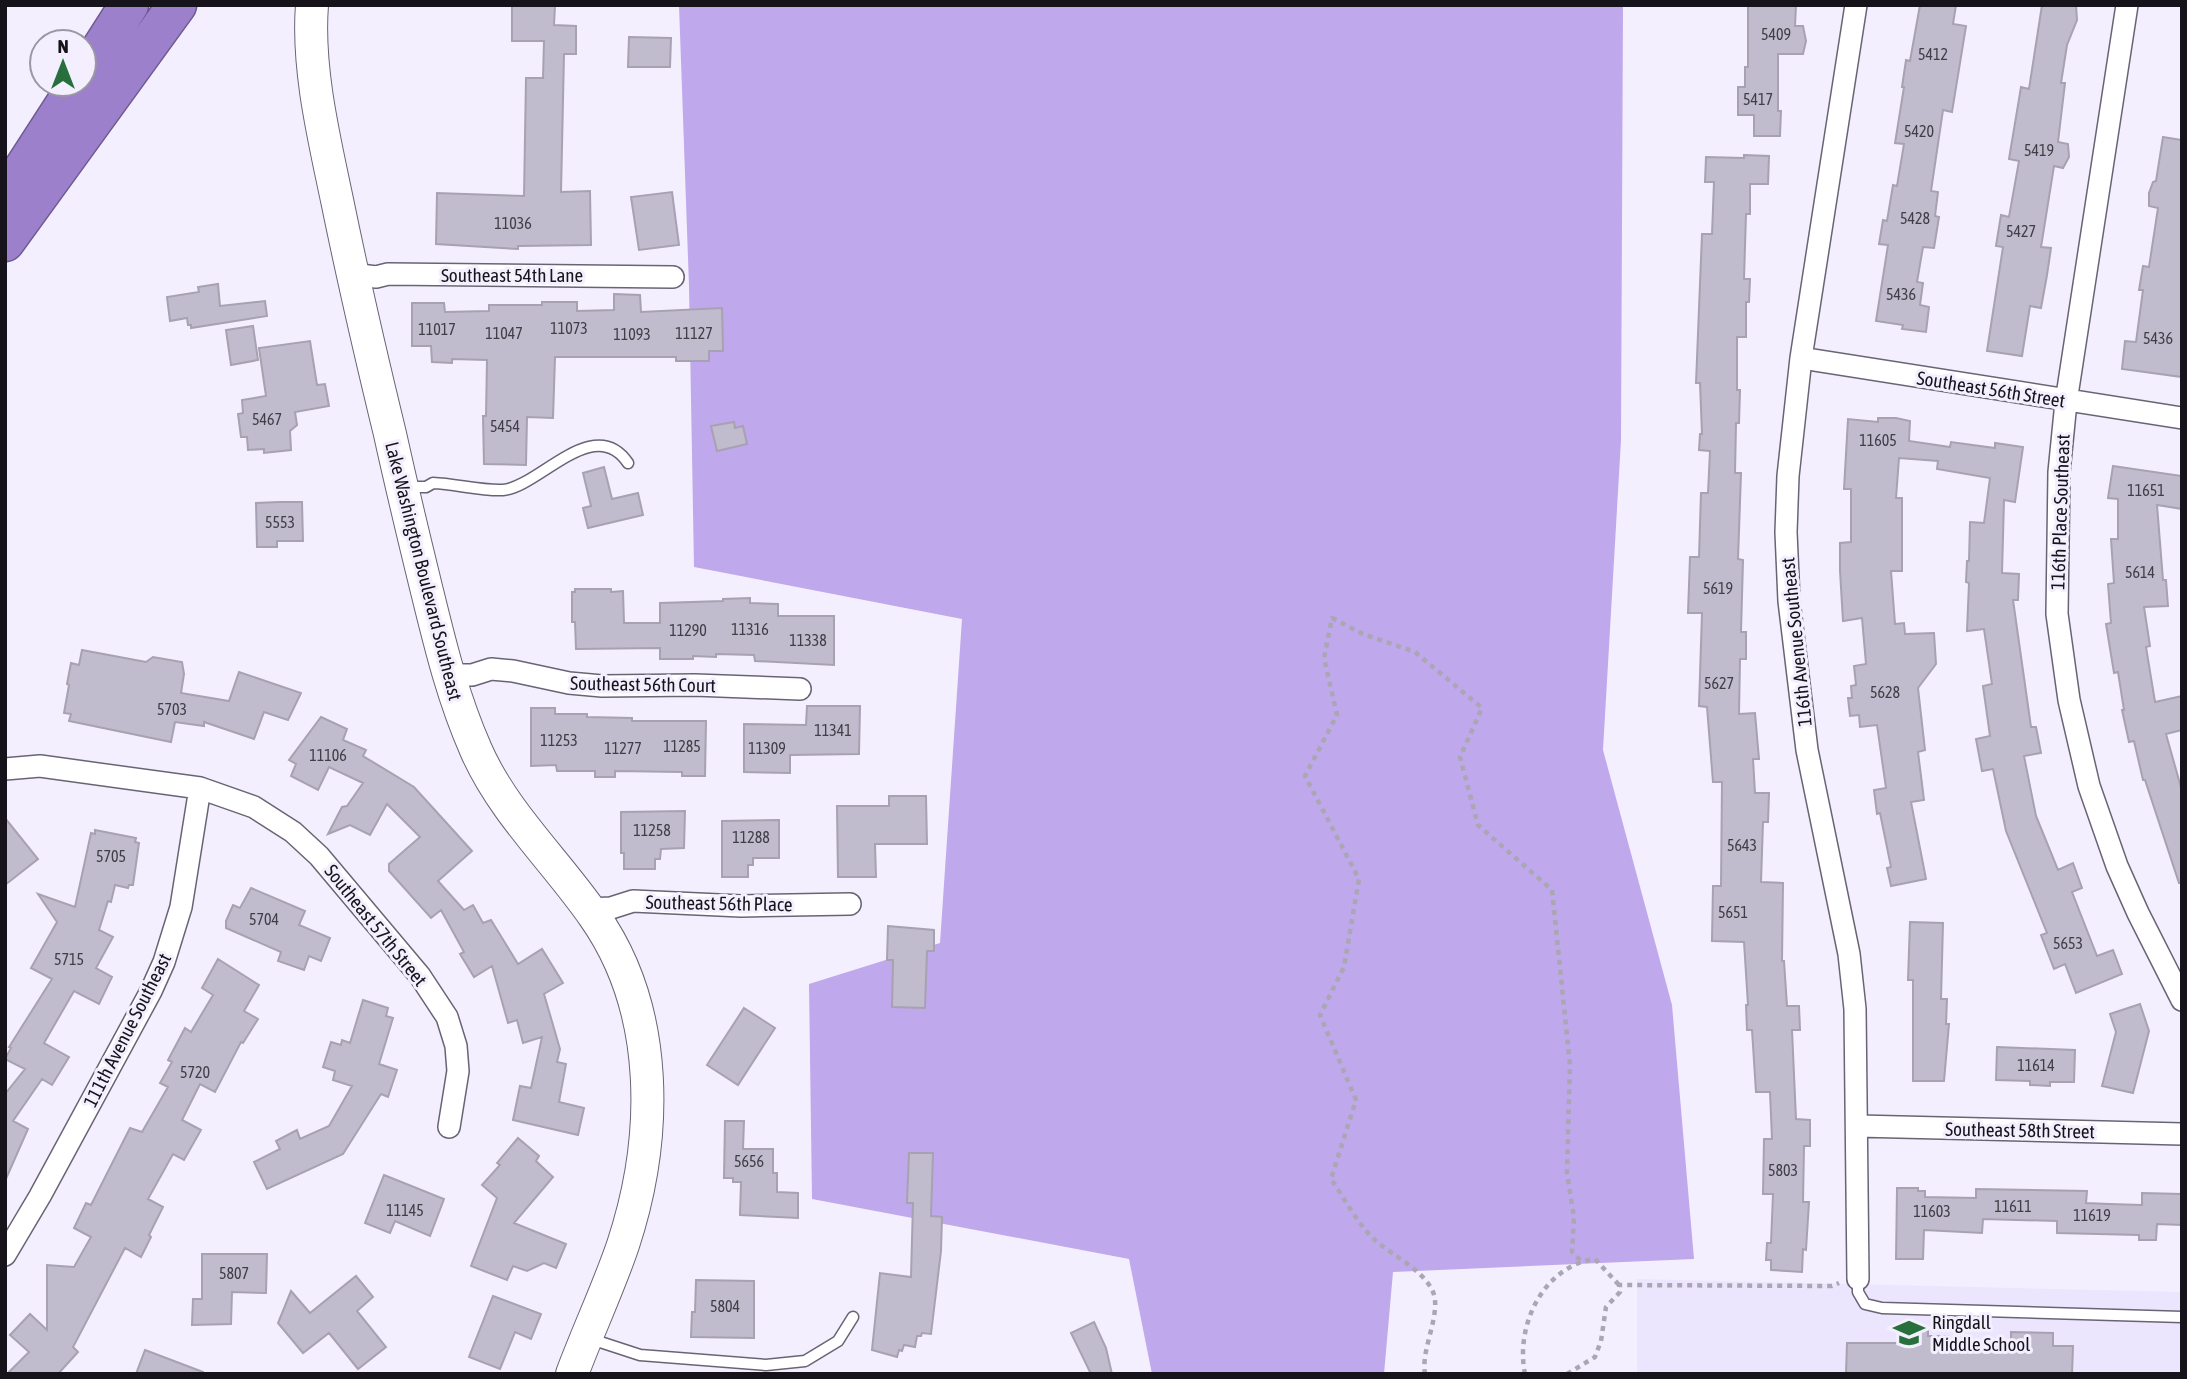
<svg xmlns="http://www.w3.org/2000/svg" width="2187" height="1379" font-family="'Asap Condensed',sans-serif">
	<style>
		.built { fill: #ece5fe }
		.forest { fill: #bfa8ec }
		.building { fill: #c1bccd; stroke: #a7a1b2; stroke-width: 2 }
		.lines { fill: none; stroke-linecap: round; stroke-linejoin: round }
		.lane-casing { stroke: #696474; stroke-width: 13 }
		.street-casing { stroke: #696474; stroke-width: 24 }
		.secondary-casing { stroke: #696474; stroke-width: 34 }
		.highway-casing { stroke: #6d5a8e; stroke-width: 41 }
		.path { stroke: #aaa6b2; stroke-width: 4.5; stroke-dasharray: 5 5; stroke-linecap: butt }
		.lane { stroke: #fff; stroke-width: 10 }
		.street { stroke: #fff; stroke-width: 21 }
		.secondary { stroke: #fff; stroke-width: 32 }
		.highway { stroke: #9c80cc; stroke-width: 38 }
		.labels { text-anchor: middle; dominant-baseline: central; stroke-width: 6; stroke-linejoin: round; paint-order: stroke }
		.number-label { font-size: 16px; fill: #413e47 }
		.street-label { font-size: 19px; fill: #16141a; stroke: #f4effe }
		.poi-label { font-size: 19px; fill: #16141a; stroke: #f4effe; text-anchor: start }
	</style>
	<rect width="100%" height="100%" fill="#f4effe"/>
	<!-- built -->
	<path class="built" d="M 1637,1279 L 2182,1292 L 2182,1374 L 1637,1374 Z"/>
	<!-- forest -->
	<path class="forest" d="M 679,5 L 1623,5 L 1621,440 L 1603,750 L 1672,1005 L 1694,1259 L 1393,1272 L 1384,1374 L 1152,1374 L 1129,1259 L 812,1199 L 809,984 L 940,943 L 962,619 L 694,567 L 689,286 Z"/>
	<!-- building -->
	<path class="building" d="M 512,5 L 555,5 L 554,25 L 576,26 L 576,54 L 564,54 L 561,192 L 590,191 L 591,245 L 518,246 L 518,249 L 436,244 L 437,193 L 524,196 L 526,78 L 543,78 L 544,41 L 512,41 Z
		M 1748,5 L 1796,5 L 1795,26 L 1803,26 L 1806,41 L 1803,54 L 1778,54 L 1778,111 L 1781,111 L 1780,136 L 1754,136 L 1754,115 L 1738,115 L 1738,87 L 1745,87 L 1745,67 L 1748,67 Z
		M 1920,5 L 1956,5 L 1953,24 L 1966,26 L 1952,112 L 1943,110 L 1931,191 L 1938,192 L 1935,216 L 1939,217 L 1934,248 L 1923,247 L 1917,282 L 1923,283 L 1920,305 L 1929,307 L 1926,332 L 1902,329 L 1903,325 L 1876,321 L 1888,245 L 1879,244 L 1883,220 L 1887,221 L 1893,185 L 1897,186 L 1904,144 L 1895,143 L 1904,87 L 1902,87 L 1906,60 L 1910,61 Z
		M 2042,5 L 2076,5 L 2077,20 L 2067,45 L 2061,83 L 2065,83 L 2058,142 L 2068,144 L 2069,157 L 2063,168 L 2054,166 L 2041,247 L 2051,248 L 2047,275 L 2041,308 L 2030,306 L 2022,356 L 1987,351 L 2003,247 L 1996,246 L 2001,215 L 2009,217 L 2019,161 L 2009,159 L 2021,87 L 2029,89 Z
		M 629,37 L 671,38 L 670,67 L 628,67 Z
		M 2163,137 L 2182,140 L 2182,377 L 2122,369 L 2125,341 L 2136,342 L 2143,290 L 2139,290 L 2143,266 L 2149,267 L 2158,208 L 2149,206 L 2149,193 L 2153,182 L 2156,181 Z
		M 1744,155 L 1769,156 L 1768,184 L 1750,184 L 1750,214 L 1746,214 L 1744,279 L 1750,279 L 1749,302 L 1746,302 L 1746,337 L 1737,337 L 1737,390 L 1740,390 L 1739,423 L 1736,423 L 1735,473 L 1741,473 L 1738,559 L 1743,560 L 1741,632 L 1746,632 L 1746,659 L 1740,659 L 1739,714 L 1755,713 L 1759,759 L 1753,759 L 1755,793 L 1769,793 L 1768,822 L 1763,822 L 1761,882 L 1783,883 L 1782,961 L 1784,961 L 1787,1006 L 1799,1006 L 1800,1030 L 1792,1030 L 1796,1119 L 1810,1120 L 1810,1146 L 1804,1146 L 1803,1202 L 1809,1202 L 1806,1250 L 1803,1249 L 1802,1272 L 1771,1270 L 1771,1260 L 1766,1260 L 1767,1243 L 1771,1243 L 1773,1194 L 1763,1194 L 1764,1139 L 1772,1139 L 1770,1092 L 1756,1092 L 1752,1030 L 1747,1030 L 1746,1005 L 1748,1005 L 1744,942 L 1712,941 L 1713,886 L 1721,886 L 1722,782 L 1713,782 L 1707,707 L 1699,706 L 1702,613 L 1688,613 L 1690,557 L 1699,557 L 1701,493 L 1708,493 L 1710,451 L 1699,450 L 1700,434 L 1702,434 L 1700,383 L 1696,383 L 1702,234 L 1712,234 L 1714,182 L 1705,182 L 1706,157 L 1744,158 Z
		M 672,192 L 679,245 L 639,250 L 631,197 Z
		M 218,284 L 220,306 L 265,301 L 267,316 L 191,328 L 191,325 L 188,325 L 187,318 L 170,321 L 167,297 L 199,292 L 198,287 Z
		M 614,294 L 640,295 L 641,312 L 722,308 L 723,351 L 709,351 L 709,361 L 676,361 L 676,357 L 555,357 L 553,418 L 527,417 L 526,465 L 484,464 L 483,416 L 486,416 L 487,360 L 452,359 L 452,363 L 432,362 L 431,346 L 412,346 L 412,303 L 444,303 L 445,312 L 489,311 L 489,305 L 542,305 L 542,302 L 577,302 L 577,311 L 614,310 Z
		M 253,326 L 258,360 L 231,365 L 226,330 Z
		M 310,341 L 317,385 L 325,384 L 329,406 L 295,412 L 297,425 L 290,431 L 291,450 L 264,453 L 264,449 L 248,450 L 247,437 L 241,437 L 238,414 L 243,413 L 242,400 L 266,396 L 259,348 Z
		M 1878,418 L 1896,418 L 1910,421 L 1909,441 L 1950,447 L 1951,442 L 1995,448 L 1995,443 L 2023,447 L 2015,502 L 2004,500 L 2002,573 L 2019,574 L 2018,600 L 2013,600 L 2031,727 L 2036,727 L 2041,753 L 2024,756 L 2036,816 L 2058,870 L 2073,863 L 2082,888 L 2072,892 L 2097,956 L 2113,950 L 2122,974 L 2076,993 L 2065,964 L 2054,969 L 2041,935 L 2047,933 L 2006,831 L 1993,769 L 1982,771 L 1976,739 L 1990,736 L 1983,686 L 1992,684 L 1984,629 L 1967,631 L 1969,583 L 1966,582 L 1967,561 L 1969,561 L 1970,522 L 1984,523 L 1990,478 L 1937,469 L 1938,461 L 1899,458 L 1896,498 L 1902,498 L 1902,571 L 1891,571 L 1895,624 L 1904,623 L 1905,634 L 1934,633 L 1936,664 L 1918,688 L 1925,750 L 1918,752 L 1924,800 L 1911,802 L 1926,879 L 1891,886 L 1887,868 L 1891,867 L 1880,813 L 1877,814 L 1874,790 L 1886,788 L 1877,725 L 1860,727 L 1859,715 L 1850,716 L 1848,698 L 1852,698 L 1851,686 L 1856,685 L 1854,666 L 1866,664 L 1862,618 L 1843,621 L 1840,571 L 1840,543 L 1851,542 L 1851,489 L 1844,489 L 1848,419 L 1878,422 Z
		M 734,422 L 735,428 L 743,426 L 747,444 L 717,451 L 711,426 Z
		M 2113,466 L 2182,476 L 2182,509 L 2157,505 L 2163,580 L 2166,580 L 2168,606 L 2144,607 L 2150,646 L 2146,647 L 2155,702 L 2182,696 L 2182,730 L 2166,734 L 2182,791 L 2182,883 L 2179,883 L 2145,780 L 2143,780 L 2134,741 L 2129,742 L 2122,710 L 2124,710 L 2118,672 L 2114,673 L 2106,624 L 2111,623 L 2108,584 L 2114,583 L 2111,539 L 2118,539 L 2118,499 L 2108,498 Z
		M 604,467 L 612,499 L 638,493 L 643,515 L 588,528 L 583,508 L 591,506 L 583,473 Z
		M 279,502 L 302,502 L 303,541 L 277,541 L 277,547 L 257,547 L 256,503 Z
		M 575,589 L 611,589 L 611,592 L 623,591 L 624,623 L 660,623 L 660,603 L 723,601 L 723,599 L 750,598 L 750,603 L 778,604 L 778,616 L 834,616 L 834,665 L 755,661 L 754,655 L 716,654 L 716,657 L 693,656 L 693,659 L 660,659 L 660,648 L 576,649 L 575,622 L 572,622 L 572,592 L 575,592 Z
		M 82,650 L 146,662 L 153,657 L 182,662 L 184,674 L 181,693 L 229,701 L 239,672 L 301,693 L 288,720 L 264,712 L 254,739 L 204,722 L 204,726 L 175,722 L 171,742 L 69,721 L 71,714 L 64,713 L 69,685 L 67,684 L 71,663 L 79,665 Z
		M 807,706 L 860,706 L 859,754 L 790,755 L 790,773 L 744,772 L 744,724 L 806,725 Z
		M 531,708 L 555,708 L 555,714 L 587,714 L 587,717 L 632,718 L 632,721 L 706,721 L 705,776 L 682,776 L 682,772 L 615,771 L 615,777 L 595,777 L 595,771 L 557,771 L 556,765 L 531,766 Z
		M 321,717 L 347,729 L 343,740 L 366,750 L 363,756 L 414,787 L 472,851 L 438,881 L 464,910 L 473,905 L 483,923 L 491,920 L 518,964 L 542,949 L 563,983 L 544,994 L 560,1049 L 557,1062 L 566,1064 L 559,1102 L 584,1108 L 578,1135 L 513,1120 L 520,1086 L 531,1088 L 542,1037 L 523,1043 L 517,1020 L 508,1023 L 492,966 L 474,977 L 460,954 L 464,952 L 441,910 L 431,918 L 389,871 L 389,864 L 420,837 L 387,804 L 370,835 L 350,825 L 328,834 L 342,807 L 347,806 L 363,783 L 329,767 L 318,790 L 291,776 L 296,764 L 289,760 Z
		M 889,796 L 926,796 L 927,844 L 875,844 L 876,877 L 838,877 L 837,806 L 889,806 Z
		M 685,811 L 684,848 L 661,849 L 660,859 L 655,859 L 655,869 L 624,869 L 624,853 L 621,853 L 621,812 Z
		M 5,818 L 38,859 L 5,885 Z
		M 779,820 L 779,858 L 753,858 L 753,865 L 748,865 L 748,877 L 722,877 L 722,821 Z
		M 95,830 L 136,838 L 135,842 L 139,843 L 133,885 L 129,885 L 128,888 L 115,885 L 111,902 L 108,901 L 99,930 L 113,937 L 96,968 L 112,977 L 99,1004 L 74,991 L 44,1043 L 69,1057 L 52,1085 L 42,1079 L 13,1121 L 28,1129 L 5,1181 L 5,1094 L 25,1069 L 5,1059 L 11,1048 L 9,1047 L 52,979 L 31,968 L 57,922 L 38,894 L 75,907 L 91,833 L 95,834 Z
		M 251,888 L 305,911 L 299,925 L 330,938 L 321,961 L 309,956 L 304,970 L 278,961 L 281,952 L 226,928 L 226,921 L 233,905 L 240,908 Z
		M 1910,922 L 1943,923 L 1941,999 L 1947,999 L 1946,1024 L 1949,1024 L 1944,1081 L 1913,1081 L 1913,980 L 1908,980 Z
		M 888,926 L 934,930 L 934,951 L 927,951 L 925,1008 L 892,1007 L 893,960 L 887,960 Z
		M 218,959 L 259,985 L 244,1011 L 258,1019 L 243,1043 L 241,1042 L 215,1092 L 200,1084 L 182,1120 L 201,1130 L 184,1160 L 173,1154 L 148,1199 L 163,1207 L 149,1235 L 151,1237 L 141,1257 L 125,1248 L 73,1347 L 78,1352 L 58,1374 L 7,1374 L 29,1352 L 10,1335 L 30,1314 L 47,1330 L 47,1265 L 74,1267 L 91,1237 L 74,1228 L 86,1203 L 91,1205 L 130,1128 L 142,1132 L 168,1087 L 160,1083 L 172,1062 L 168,1060 L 185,1028 L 191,1032 L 213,995 L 202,988 Z
		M 363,1000 L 388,1008 L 386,1016 L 393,1018 L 379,1064 L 397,1070 L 388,1097 L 381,1094 L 343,1154 L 267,1189 L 254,1162 L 280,1149 L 276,1141 L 297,1130 L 300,1139 L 329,1126 L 352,1086 L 333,1080 L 335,1071 L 323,1067 L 331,1042 L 341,1045 L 342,1040 L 350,1043 Z
		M 2140,1004 L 2149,1031 L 2133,1093 L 2102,1086 L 2116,1032 L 2110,1014 Z
		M 744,1008 L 775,1028 L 738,1085 L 707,1065 Z
		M 1997,1047 L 2075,1050 L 2074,1082 L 2050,1082 L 2050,1086 L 2030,1085 L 2030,1081 L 1996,1080 Z
		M 725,1121 L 744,1121 L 743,1149 L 773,1149 L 773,1173 L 777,1173 L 777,1192 L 798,1193 L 798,1218 L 740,1215 L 741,1182 L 733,1182 L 733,1178 L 724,1178 Z
		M 518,1138 L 539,1156 L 536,1161 L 553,1177 L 514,1223 L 566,1244 L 556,1268 L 544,1263 L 527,1271 L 513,1266 L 507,1280 L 471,1266 L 497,1198 L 482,1185 L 500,1165 L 497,1163 Z
		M 909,1153 L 933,1153 L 931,1216 L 942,1217 L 941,1251 L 931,1334 L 922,1333 L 921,1336 L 917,1336 L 915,1347 L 904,1345 L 902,1351 L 899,1350 L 897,1357 L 872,1350 L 880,1273 L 911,1277 L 913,1203 L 907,1203 Z
		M 384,1175 L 444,1199 L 430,1236 L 395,1221 L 390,1233 L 365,1223 Z
		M 1897,1188 L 1918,1188 L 1918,1191 L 1925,1191 L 1925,1197 L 1976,1198 L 1976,1189 L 2087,1191 L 2086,1203 L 2109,1204 L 2142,1205 L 2142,1193 L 2182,1194 L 2182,1225 L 2157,1224 L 2156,1240 L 2139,1240 L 2139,1235 L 2057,1233 L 2057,1221 L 1983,1219 L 1982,1233 L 1924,1230 L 1923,1259 L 1896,1259 Z
		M 202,1254 L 267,1254 L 266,1293 L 232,1292 L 231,1324 L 192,1325 L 193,1299 L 202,1299 Z
		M 356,1276 L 373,1297 L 357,1311 L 386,1347 L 358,1369 L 329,1333 L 303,1353 L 278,1323 L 291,1291 L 310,1313 Z
		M 696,1280 L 754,1281 L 754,1338 L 691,1337 L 692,1312 L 695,1312 Z
		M 493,1296 L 541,1314 L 531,1339 L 515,1332 L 500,1369 L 469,1357 Z
		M 1094,1322 L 1106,1348 L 1112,1374 L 1091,1374 L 1071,1333 Z
		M 1910,1330 L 1928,1330 L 1928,1336 L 1948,1336 L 1948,1341 L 2006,1342 L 2011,1340 L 2011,1332 L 2053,1333 L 2053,1346 L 2073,1346 L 2072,1374 L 1846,1374 L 1847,1343 L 1903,1343 L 1904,1334 L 1910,1334 Z
		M 145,1350 L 203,1372 L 203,1374 L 136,1374 Z"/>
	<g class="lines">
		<defs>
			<path id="lane" d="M 405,487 L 426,487 L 433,483 C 456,484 481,491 503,490 C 539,487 594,413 628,463
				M 1858,1279 L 1858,1292 L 1865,1304 L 1882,1308 L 2182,1317
				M 591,1339 L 640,1355 L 766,1365 L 805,1361 L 838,1341 L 853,1317"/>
			<path id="street" d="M 1856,5 L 1801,358 L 1788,476 L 1786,532 L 1789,601 L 1807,750 L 1849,954 L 1855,1009 L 1858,1279
				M 2127,5 L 2066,402 L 2059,472 L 2057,614 L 2069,700 L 2089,786 L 2117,866 L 2138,913 L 2182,1000
				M 352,274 L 376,277 L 388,274 L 673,277
				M 1801,358 L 2182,418
				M 447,675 L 472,675 L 491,669 L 513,671 L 569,683 L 602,686 L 695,685 L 800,689
				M 5,769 L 40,766 L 200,788 L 254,807 L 293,832 L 319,856 L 420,976 L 447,1017 L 456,1046 L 458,1071 L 449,1127
				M 589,909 L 611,908 L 633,901 L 741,906 L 850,904
				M 1858,1126 L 2182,1134
				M 5,1255 L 40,1196 L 151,991 L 164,962 L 181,907 L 200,788"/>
			<path id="secondary" d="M 312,5 C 307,68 324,138 337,200 C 353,278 371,356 390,434 C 401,484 413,534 425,583 C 439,640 452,696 476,750 C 503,812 556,861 594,916 C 661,1011 658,1139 623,1245 C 608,1289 588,1331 572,1374"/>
			<path id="highway" d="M 84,75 L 129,5
				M 5,197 L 78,84
				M 5,242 L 177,5"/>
		</defs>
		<!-- lane casing -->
		<use href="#lane" class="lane-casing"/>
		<!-- street casing -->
		<use href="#street" class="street-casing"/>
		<!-- secondary casing -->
		<use href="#secondary" class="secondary-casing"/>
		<!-- highway casing -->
		<use href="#highway" class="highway-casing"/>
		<!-- path -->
		<path class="path" d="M 1425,1374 C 1421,1352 1437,1323 1435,1300 C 1433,1275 1393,1256 1376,1241 C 1359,1226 1344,1198 1331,1179 L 1356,1100 L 1320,1015 L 1344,967 L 1359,879 L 1305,776 L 1337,715 L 1324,658 L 1332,618 L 1363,634 L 1415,652 L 1482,708 L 1460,757 L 1478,825 L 1552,890 L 1570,1065 L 1567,1173 L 1574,1218 L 1572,1252 L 1581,1261
			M 1525,1374 C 1515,1326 1543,1266 1595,1259 L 1619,1285
			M 1567,1374 L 1595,1357 L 1601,1341 L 1606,1307 L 1620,1292 L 1619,1285 L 1832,1286 L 1839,1283"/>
		<!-- lane -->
		<use href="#lane" class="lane"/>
		<!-- street -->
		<use href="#street" class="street"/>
		<!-- secondary -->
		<use href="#secondary" class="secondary"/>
		<!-- highway -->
		<use href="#highway" class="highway"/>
	</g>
	<!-- icons -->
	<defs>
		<symbol id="school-bare" viewBox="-9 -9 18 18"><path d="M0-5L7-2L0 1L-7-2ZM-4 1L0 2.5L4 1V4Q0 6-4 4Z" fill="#276f3c" stroke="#f4effe" stroke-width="2.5" paint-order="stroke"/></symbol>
	</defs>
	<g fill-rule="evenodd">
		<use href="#school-bare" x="1887" y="1311" width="44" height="44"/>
	</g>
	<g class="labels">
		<!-- number labels -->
		<g class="number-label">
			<text x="1776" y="34">5409</text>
			<text x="1933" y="54">5412</text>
			<text x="1758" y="99">5417</text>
			<text x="1919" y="131">5420</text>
			<text x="2039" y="150">5419</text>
			<text x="1915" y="218">5428</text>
			<text x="513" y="223">11036</text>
			<text x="2021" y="231">5427</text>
			<text x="1901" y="294">5436</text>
			<text x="569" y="328">11073</text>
			<text x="437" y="329">11017</text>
			<text x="504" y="333">11047</text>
			<text x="694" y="333">11127</text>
			<text x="632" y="334">11093</text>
			<text x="2158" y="338">5436</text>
			<text x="267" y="419">5467</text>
			<text x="505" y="426">5454</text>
			<text x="1878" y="440">11605</text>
			<text x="2146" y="490">11651</text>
			<text x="280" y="522">5553</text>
			<text x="2140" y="572">5614</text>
			<text x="1718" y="588">5619</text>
			<text x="750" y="629">11316</text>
			<text x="688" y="630">11290</text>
			<text x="808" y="640">11338</text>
			<text x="1719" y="683">5627</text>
			<text x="1885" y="692">5628</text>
			<text x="172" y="709">5703</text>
			<text x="833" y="730">11341</text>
			<text x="559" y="740">11253</text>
			<text x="682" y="746">11285</text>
			<text x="623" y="748">11277</text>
			<text x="767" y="748">11309</text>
			<text x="328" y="755">11106</text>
			<text x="652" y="830">11258</text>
			<text x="751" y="837">11288</text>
			<text x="1742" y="845">5643</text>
			<text x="111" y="856">5705</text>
			<text x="1733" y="912">5651</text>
			<text x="264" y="919">5704</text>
			<text x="2068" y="943">5653</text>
			<text x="69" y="959">5715</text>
			<text x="2036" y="1065">11614</text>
			<text x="195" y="1072">5720</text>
			<text x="749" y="1161">5656</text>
			<text x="1783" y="1170">5803</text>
			<text x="2013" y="1206">11611</text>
			<text x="405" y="1210">11145</text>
			<text x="1932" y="1211">11603</text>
			<text x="2092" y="1215">11619</text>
			<text x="234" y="1273">5807</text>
			<text x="725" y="1306">5804</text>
		</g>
		<!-- street labels -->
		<g class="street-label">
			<text x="512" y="275">Southeast 54th Lane</text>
			<text transform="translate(1991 389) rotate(9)">Southeast 56th Street</text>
			<text transform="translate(2060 512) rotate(-88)">116th Place Southeast</text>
			<text transform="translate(424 571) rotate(76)">Lake Washington Boulevard Southeast</text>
			<text transform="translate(1796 642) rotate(-96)">116th Avenue Southeast</text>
			<text transform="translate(643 684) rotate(1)">Southeast 56th Court</text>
			<text transform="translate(719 903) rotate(1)">Southeast 56th Place</text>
			<text transform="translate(376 925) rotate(51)">Southeast 57th Street</text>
			<text transform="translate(127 1030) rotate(-63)">111th Avenue Southeast</text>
			<text transform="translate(2020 1130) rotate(1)">Southeast 58th Street</text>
		</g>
		<!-- poi labels -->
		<g class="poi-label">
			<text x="1932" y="1322">Ringdall<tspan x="1932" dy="22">Middle School</tspan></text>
		</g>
	</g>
	<!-- border -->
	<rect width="2187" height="1379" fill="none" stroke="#16141a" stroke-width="14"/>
	<!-- north arrow -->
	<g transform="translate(63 63)"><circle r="33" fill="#f4effe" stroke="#9b97a3" stroke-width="2"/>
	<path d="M0-5L12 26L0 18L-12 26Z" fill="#276f3c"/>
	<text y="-10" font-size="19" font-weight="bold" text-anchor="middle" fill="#16141a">N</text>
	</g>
</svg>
